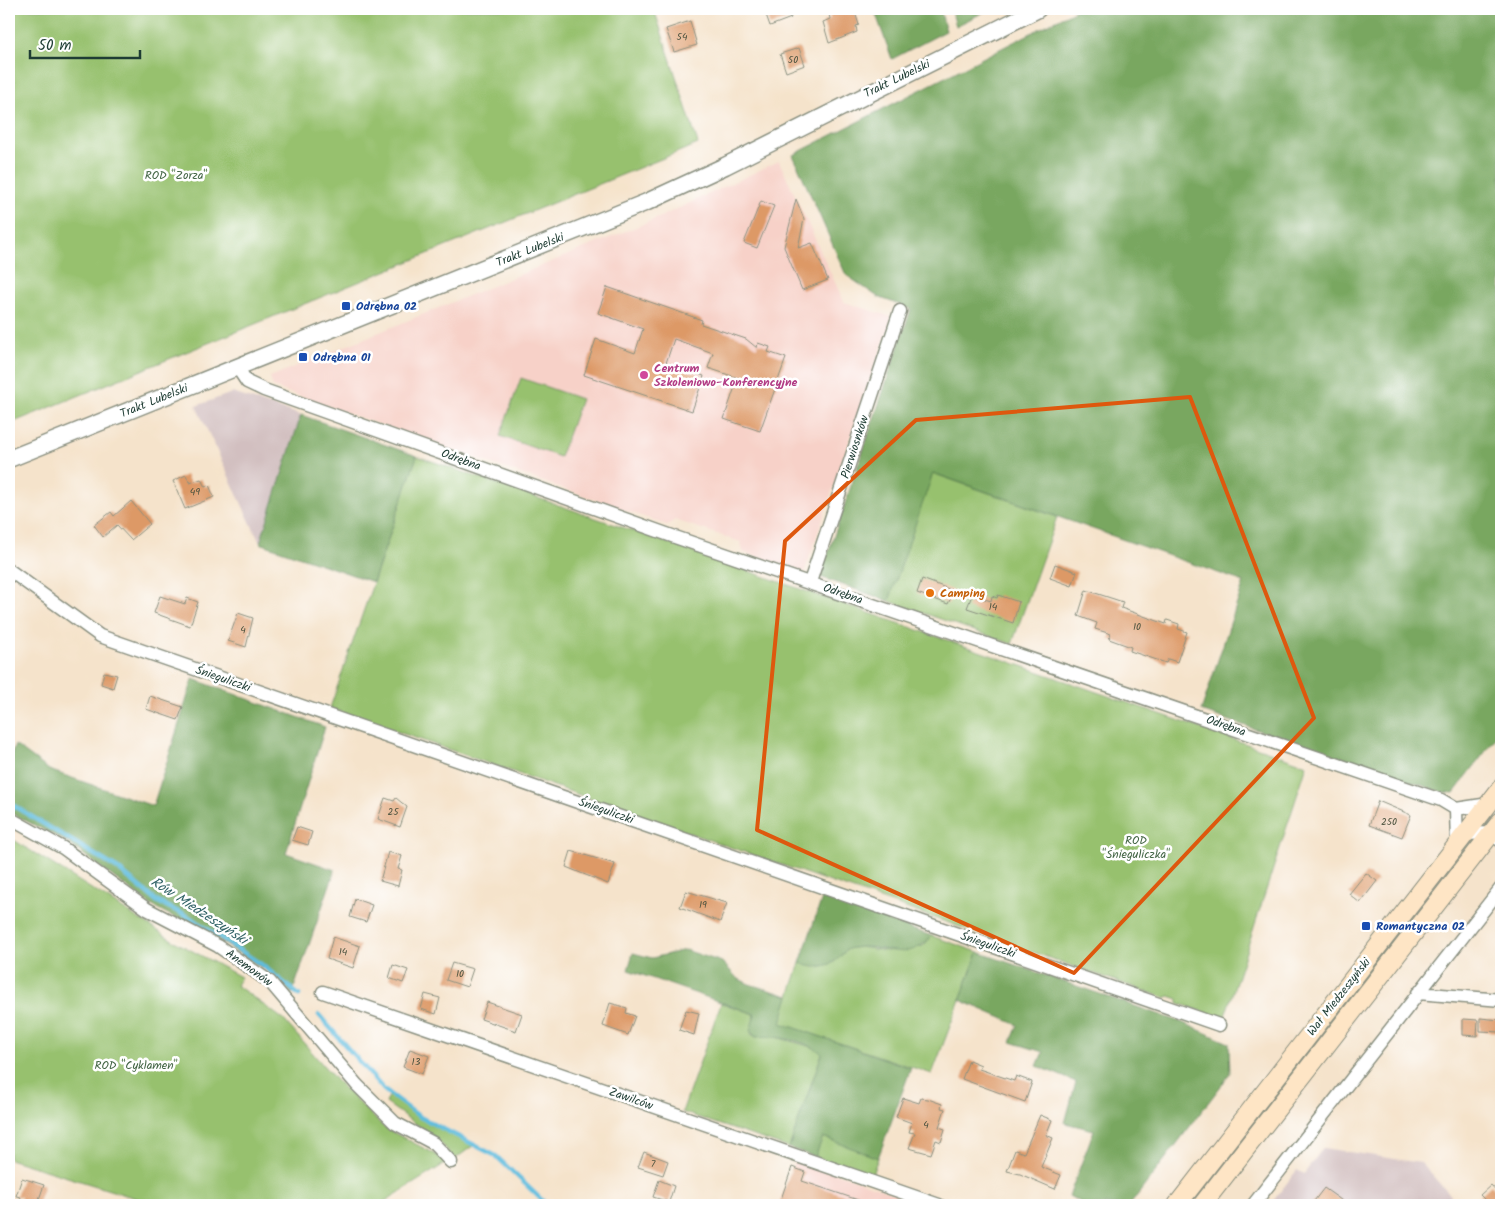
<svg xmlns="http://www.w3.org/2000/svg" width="1510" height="1214" font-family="Kalam,sans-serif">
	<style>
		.built { fill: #f7d1c8 }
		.industrial { fill: #d2bfc0 }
		.green { fill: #97c16e; stroke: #5b7f51 }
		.forest { fill: #79a761; stroke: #4c724a }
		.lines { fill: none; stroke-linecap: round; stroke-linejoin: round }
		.stream { stroke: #60bdde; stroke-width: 4.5 }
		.building { fill: #d96 }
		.minor-casing { stroke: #8a9080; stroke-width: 15 }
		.tertiary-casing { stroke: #8a9080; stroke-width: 19 }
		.secondary-casing { stroke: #8a9080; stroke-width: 20 }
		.minor { stroke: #fff; stroke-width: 12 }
		.tertiary { stroke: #fff; stroke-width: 16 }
		.secondary { stroke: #fee5c5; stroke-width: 18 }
		.marked { fill: none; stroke: #de580e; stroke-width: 4; stroke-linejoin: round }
		.transit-dot { fill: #1a4fb4; stroke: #fff; stroke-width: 2 }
		.hotel-dot { fill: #d1479c; stroke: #fff; stroke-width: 2 }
		.food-dot { fill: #e8710a; stroke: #fff; stroke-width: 2 }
		.labels { text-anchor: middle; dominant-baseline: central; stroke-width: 5; stroke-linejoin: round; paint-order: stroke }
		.number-label { font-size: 10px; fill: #4e5440 }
		.street-label { font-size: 12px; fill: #1f3d34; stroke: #fff }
		.park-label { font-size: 12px; fill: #436545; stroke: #fff }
		.transit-label { font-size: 12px; font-weight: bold; fill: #164399; stroke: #fff; text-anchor: start }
		.hotel-label { font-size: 12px; font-weight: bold; fill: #b23c85; stroke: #fff; text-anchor: start }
		.food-label { font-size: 12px; font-weight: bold; fill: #c56008; stroke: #fff; text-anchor: start }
		.water-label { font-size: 14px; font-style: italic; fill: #326367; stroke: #fff }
	</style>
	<rect width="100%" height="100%" fill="#fff"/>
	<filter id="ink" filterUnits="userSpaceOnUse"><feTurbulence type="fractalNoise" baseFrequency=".02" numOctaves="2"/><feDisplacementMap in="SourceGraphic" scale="10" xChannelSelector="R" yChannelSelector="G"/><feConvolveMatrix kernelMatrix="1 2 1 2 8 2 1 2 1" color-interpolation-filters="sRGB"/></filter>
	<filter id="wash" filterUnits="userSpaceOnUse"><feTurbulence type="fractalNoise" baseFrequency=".0096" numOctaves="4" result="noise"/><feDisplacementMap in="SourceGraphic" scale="20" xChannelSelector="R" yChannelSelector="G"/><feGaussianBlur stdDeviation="1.12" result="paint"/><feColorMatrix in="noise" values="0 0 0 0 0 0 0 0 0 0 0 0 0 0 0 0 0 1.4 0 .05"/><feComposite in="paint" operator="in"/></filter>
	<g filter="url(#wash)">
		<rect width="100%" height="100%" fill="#f5e3cb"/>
		<!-- built -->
		<path class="built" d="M 779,161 L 844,302 L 892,317 L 804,573 L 743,552 L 741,542 L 675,520 L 667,525 L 273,387 L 270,377 L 658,218 Z
			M 795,1159 L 927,1205 L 779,1205 Z"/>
		<!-- industrial -->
		<path class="industrial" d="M 232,393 L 301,415 L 260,543 L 196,406 Z
			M 1323,1148 L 1421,1163 L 1459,1205 L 1270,1205 L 1297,1170 L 1304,1174 Z"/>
		<!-- green -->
		<path class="green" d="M 9,9 L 654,9 L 698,144 L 9,424 L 9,118 L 11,117 L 14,107 L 9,105 Z
			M 521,378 L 581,399 L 560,457 L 500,436 Z
			M 417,456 L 1307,765 L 1224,1019 L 1178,1003 L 1178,999 L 1169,996 L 1165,998 L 381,726 L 376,721 L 369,722 L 330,708 Z
			M 932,473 L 1057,517 L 1012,644 L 889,601 Z
			M 9,837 L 174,941 L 241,977 L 236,985 L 283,1019 L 336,1080 L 385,1128 L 435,1154 L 446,1163 L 379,1205 L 158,1205 L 9,1159 Z
			M 932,936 L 978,952 L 932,1074 L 780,1023 L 800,963 L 814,967 L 822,966 L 833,963 L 848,949 L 859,947 L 887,951 L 923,946 Z
			M 721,1003 L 755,1014 L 751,1034 L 756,1037 L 772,1036 L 816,1048 L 822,1053 L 789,1148 L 682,1112 Z
			M 389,1096 L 429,1122 L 474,1145 L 455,1159 L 437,1139 L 386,1103 Z
			M 823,1137 L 878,1158 L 871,1177 L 815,1157 Z"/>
		<!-- forest -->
		<path class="forest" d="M 874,9 L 940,9 L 946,31 L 892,59 Z
			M 951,9 L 990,9 L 956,26 Z
			M 1078,9 L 1501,9 L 1501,731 L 1454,793 L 1442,792 L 1201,711 L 1244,582 L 933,473 L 889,601 L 820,577 L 911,309 L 878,297 L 846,275 L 793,155 Z
			M 301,415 L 417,456 L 373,582 L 260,543 Z
			M 193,679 L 325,727 L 286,853 L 335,870 L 292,994 L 273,975 L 221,942 L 149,904 L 67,842 L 9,812 L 9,762 L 15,745 L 49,770 L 153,806 Z
			M 822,898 L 932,936 C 906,966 883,942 852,948 C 846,949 843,953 840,957 C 827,969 815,967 800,963 Z
			M 685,950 L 722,962 L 737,978 L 749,984 L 789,996 L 781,1023 L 911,1068 L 878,1158 L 823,1137 L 815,1157 L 789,1148 L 822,1054 C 810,1041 773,1035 756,1037 L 750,1031 L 755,1014 L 628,970 L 633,953 L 652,958 Z
			M 978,952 L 1181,1022 L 1229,1043 L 1230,1074 L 1130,1205 L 1086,1205 L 1069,1196 L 1094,1130 L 1065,1123 L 1076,1082 L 1037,1066 L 1043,1052 L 1011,1042 L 1018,1025 L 960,1000 Z"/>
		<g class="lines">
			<!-- stream -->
			<path class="stream" d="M 9,803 L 118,869 L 158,902 L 189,917 L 262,965 L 299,995
				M 319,1015 L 384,1090 L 420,1117 L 496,1156 L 547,1205"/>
		</g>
		<g id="blocks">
			<!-- building -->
			<path class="building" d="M 764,9 L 787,9 L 791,18 L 770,26 Z
				M 846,9 L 854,9 L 859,25 L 856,26 L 857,32 L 829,43 L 823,22 L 830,19 L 829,14 Z
				M 690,21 L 697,45 L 674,52 L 666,29 Z
				M 799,48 L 805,65 L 786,72 L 780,54 Z
				M 796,199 L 804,219 L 798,248 L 812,243 L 828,280 L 802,290 L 784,247 Z
				M 761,201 L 774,206 L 757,248 L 744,243 Z
				M 607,287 L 702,320 L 701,324 L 746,339 L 757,348 L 758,343 L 770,347 L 768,352 L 786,358 L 760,431 L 724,419 L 738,378 L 708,368 L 713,353 L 674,339 L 666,363 L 704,376 L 692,411 L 584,375 L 596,339 L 635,353 L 643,329 L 598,313 Z
				M 186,475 L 190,483 L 201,479 L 205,487 L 209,485 L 214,497 L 185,509 L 173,481 Z
				M 131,501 L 150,524 L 131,540 L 117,525 L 103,537 L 94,525 L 111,512 L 114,516 Z
				M 1055,564 L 1077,572 L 1072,586 L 1050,578 Z
				M 922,579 L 954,591 L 948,604 L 917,593 Z
				M 1086,590 L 1123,602 L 1121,608 L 1166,624 L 1167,620 L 1179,624 L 1178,629 L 1187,632 L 1177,662 L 1168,659 L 1166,663 L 1130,651 L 1131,647 L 1109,639 L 1111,634 L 1095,629 L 1097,623 L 1078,616 Z
				M 972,595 L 991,601 L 992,596 L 997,598 L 998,595 L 1019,602 L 1013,623 L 967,608 Z
				M 160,596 L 185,604 L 187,598 L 198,602 L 190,626 L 154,613 Z
				M 238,613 L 253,618 L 246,647 L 228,641 Z
				M 104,672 L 117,675 L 113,688 L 101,684 Z
				M 150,696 L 183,707 L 178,720 L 146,709 Z
				M 385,798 L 394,801 L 396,798 L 407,807 L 400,827 L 378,819 Z
				M 1378,801 L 1411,815 L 1402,837 L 1369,825 Z
				M 297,827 L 312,832 L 308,845 L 292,840 Z
				M 571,851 L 615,864 L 608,884 L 566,867 Z
				M 388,852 L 402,856 L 398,869 L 402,870 L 398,886 L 380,881 Z
				M 1366,873 L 1377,881 L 1360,903 L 1349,894 Z
				M 686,891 L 727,903 L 720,922 L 680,907 Z
				M 355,899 L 372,905 L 366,922 L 350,917 Z
				M 333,937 L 360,946 L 353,968 L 327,959 Z
				M 452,963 L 473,969 L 467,987 L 446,980 Z
				M 393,965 L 408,970 L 403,983 L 389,978 Z
				M 425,994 L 440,998 L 436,1014 L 421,1009 Z
				M 487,1002 L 522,1014 L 516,1031 L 481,1019 Z
				M 610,1003 L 627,1008 L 626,1013 L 635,1016 L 628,1035 L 603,1026 Z
				M 686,1010 L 699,1013 L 694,1035 L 679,1030 Z
				M 1480,1018 L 1501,1020 L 1501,1032 L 1480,1031 Z
				M 1463,1019 L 1478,1020 L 1477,1036 L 1463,1035 Z
				M 410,1049 L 429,1056 L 422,1074 L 403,1067 Z
				M 969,1060 L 981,1065 L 979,1069 L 1014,1081 L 1016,1076 L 1032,1082 L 1025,1102 L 962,1079 Z
				M 903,1098 L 919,1103 L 921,1098 L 928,1099 L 942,1104 L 941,1108 L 945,1109 L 939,1127 L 945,1129 L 941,1142 L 936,1140 L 931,1154 L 909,1148 L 915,1133 L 909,1132 L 912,1123 L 896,1117 Z
				M 1040,1115 L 1052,1120 L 1046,1135 L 1053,1138 L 1041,1167 L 1061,1175 L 1055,1189 L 1020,1174 L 1007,1171 L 1015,1150 L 1024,1153 Z
				M 644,1152 L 668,1161 L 663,1175 L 638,1167 Z
				M 792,1167 L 805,1172 L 802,1181 L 867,1203 L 867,1205 L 779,1205 Z
				M 22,1178 L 44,1185 L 37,1205 L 18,1205 L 21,1197 L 16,1196 Z
				M 659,1180 L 674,1186 L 669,1202 L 653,1197 Z
				M 1491,1185 L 1501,1196 L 1490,1205 L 1480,1195 Z
				M 1324,1188 L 1348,1205 L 1311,1205 Z"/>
		</g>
	</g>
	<g filter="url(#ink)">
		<use href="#blocks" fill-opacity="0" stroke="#8a9080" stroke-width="1"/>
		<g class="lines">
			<defs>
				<path id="minor" d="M 237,367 L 247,382 L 264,390 L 675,537 L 1441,800 L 1456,809 L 1489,804
					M 9,570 L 100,636 L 1219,1025
					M 810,582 L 900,311
					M 1456,809 L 1457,846
					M 9,818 L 63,848 L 147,909 L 218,946 L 270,982 L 357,1085 L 395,1123 L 433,1143 L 451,1162
					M 1466,834 L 1491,833 L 1501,841
					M 323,992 L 939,1205
					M 1418,993 L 1501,1000
					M 1253,1205 L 1501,888"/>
				<path id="tertiary" d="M 9,459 L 647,202 L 725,166 L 1038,9"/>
				<path id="secondary" d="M 1177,1205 L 1501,788
					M 1202,1205 L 1501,821"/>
			</defs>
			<!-- minor casing -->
			<use href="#minor" class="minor-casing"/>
			<!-- tertiary casing -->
			<use href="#tertiary" class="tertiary-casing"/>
			<!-- secondary casing -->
			<use href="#secondary" class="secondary-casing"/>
			<!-- minor -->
			<use href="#minor" class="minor"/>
			<!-- tertiary -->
			<use href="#tertiary" class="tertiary"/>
			<!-- secondary -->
			<use href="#secondary" class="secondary"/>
		</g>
	</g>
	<!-- marked area -->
	<path class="marked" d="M 1190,397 L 1314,718 L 1074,973 L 757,830 L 785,541 L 916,420 Z"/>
	<!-- markers -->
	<g class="transit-dot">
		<rect x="341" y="301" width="10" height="10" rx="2.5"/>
		<rect x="298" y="352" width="10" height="10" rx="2.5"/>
		<rect x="1361" y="921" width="10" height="10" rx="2.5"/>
	</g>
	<circle class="hotel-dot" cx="644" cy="375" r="5"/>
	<circle class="food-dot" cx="930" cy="593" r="5"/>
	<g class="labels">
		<!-- number labels -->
		<g class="number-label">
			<text x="682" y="37">54</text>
			<text x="793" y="60">50</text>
			<text x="195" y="492">49</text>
			<text x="993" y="607">14</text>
			<text x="1137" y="627">10</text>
			<text x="243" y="630">4</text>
			<text x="393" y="812">25</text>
			<text x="1389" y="822">250</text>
			<text x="703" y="905">19</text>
			<text x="343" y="952">14</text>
			<text x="460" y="974">10</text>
			<text x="416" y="1062">13</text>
			<text x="926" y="1125">4</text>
			<text x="653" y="1164">7</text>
		</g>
		<!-- street labels -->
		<g class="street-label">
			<text transform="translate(897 79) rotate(-26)">Trakt Lubelski</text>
			<text transform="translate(530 250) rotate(-22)">Trakt Lubelski</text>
			<text transform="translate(154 401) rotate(-22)">Trakt Lubelski</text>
			<text transform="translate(855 447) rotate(-72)">Pierwiosnków</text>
			<text transform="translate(461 460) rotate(20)">Odrębna</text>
			<text transform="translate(843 594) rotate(19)">Odrębna</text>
			<text transform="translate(223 679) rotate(19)">Śnieguliczki</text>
			<text transform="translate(1226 726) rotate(19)">Odrębna</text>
			<text transform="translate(606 811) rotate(19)">Śnieguliczki</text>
			<text transform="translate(988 945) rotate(19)">Śnieguliczki</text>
			<text transform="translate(249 968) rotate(36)">Anemonów</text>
			<text transform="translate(1339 997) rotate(-52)">Wał Miedzeszyński</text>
			<text transform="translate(631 1099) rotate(19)">Zawilców</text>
		</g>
		<!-- park labels -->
		<g class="park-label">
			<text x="176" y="175">ROD "Zorza"</text>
			<text x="1136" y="840">ROD<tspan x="1136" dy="14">"Śnieguliczka"</tspan></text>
			<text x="136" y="1065">ROD "Cyklamen"</text>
		</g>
		<!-- transit labels -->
		<g class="transit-label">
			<text x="356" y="306">Odrębna 02</text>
			<text x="313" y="357">Odrębna 01</text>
			<text x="1376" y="926">Romantyczna 02</text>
		</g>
		<!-- hotel labels -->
		<g class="hotel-label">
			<text x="654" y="368">Centrum<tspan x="654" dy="14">Szkoleniowo-Konferencyjne</tspan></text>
		</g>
		<!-- food labels -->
		<g class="food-label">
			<text x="940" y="593">Camping</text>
		</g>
		<!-- water labels -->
		<g class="water-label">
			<text transform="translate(199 911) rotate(33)">Rów Miedzeszyński</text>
		</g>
	</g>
	<!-- margin -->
	<rect width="1510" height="1214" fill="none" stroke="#fff" stroke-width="30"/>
	<!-- scale -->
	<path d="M30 50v8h110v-8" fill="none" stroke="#1f3d34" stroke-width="2.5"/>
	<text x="38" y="50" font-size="15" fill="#1f3d34" stroke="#ffffff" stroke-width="4" paint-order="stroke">50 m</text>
</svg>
